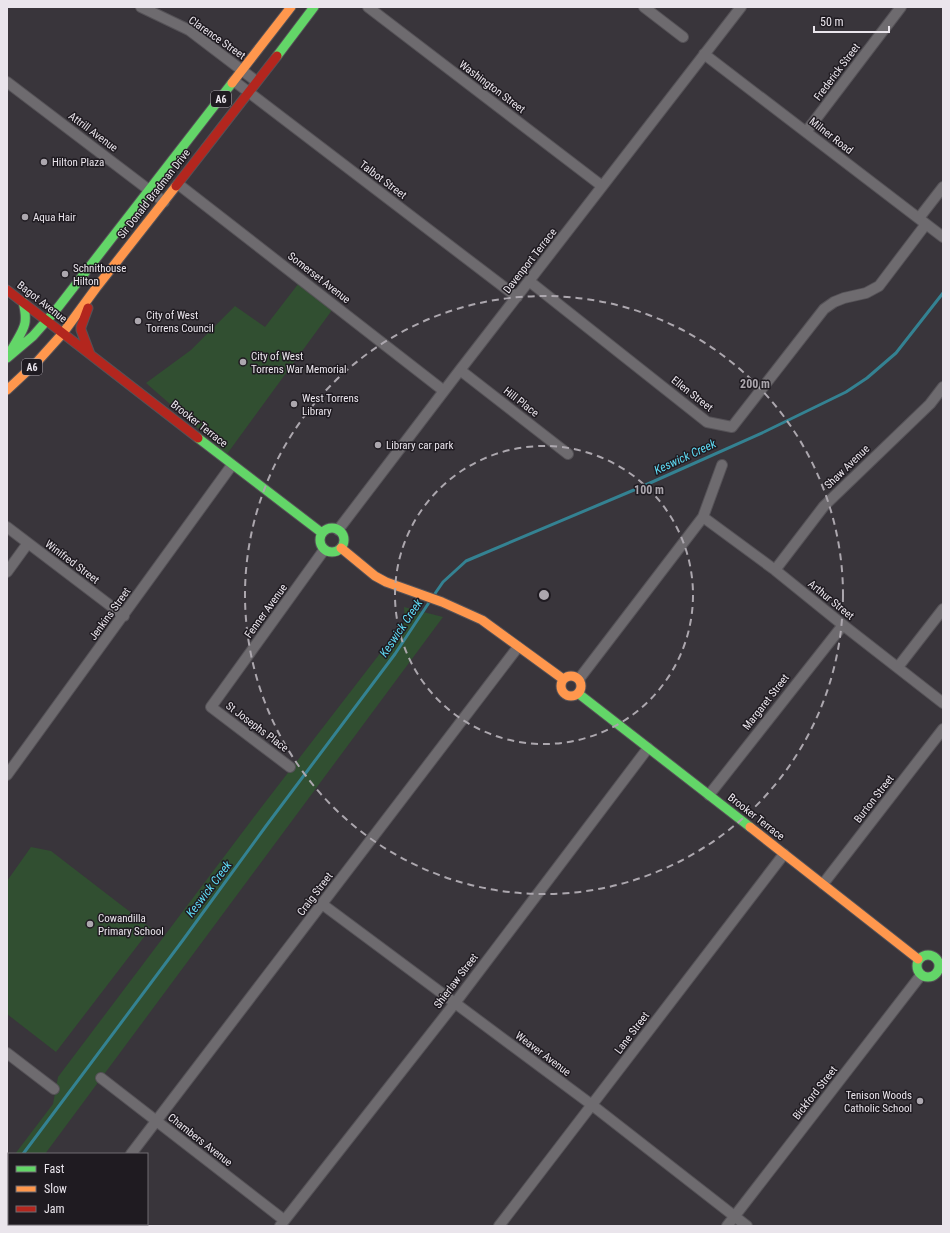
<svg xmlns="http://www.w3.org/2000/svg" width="950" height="1233" font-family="'Roboto Condensed',sans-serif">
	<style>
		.green { fill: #314f31 }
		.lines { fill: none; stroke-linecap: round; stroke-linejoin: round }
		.stream { stroke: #348292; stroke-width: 3 }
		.street-casing { stroke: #555257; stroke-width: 12 }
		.fast-casing { stroke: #555257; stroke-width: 11 }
		.slow-casing { stroke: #555257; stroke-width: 11 }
		.jam-casing { stroke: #555257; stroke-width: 11 }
		.street { stroke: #6e6b6f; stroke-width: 10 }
		.fast { stroke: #63d668; stroke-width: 9 }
		.slow { stroke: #ff974d; stroke-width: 9 }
		.jam { stroke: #b3261e; stroke-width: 9 }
		.ring { fill: none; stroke: #aca7ae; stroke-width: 2; stroke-dasharray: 7 5 }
		.poi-dot { fill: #aca7ae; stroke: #1f1b21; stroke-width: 1.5 }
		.labels { text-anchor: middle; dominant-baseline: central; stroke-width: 3; stroke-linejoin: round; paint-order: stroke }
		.shield { fill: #1f1b21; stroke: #ada8af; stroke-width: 1 }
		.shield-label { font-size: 10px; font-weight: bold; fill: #eae5ec }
		.street-label { font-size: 11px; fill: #eae5ec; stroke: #1f1b21 }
		.poi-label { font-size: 11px; fill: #eae5ec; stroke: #1f1b21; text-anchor: start }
		.water-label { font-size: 12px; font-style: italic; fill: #5fdbf4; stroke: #1f1b21 }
		.centre { fill: #aca7ae; stroke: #1f1b21; stroke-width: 2 }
		.ring-label { font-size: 12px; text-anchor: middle; font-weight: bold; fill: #aca7ae; stroke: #1f1b21; stroke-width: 3; stroke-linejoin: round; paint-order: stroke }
	</style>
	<rect width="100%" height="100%" fill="#39353b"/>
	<!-- green -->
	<path class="green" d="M 302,279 L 335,306 L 227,454 L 146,383 L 191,350 L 235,306 L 265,327 Z
		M 404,607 L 443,617 L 45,1154 L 15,1154 L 53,1104 L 58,1077 L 260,809 L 405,621 Z
		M 31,847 L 51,851 L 151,928 L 56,1052 L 7,1014 L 7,881 Z
		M 9,1163 L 9,1203 L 7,1205 L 7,1165 Z"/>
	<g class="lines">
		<!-- stream -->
		<path class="stream" d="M 434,595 L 443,582 L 466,561 L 641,487 L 764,432 L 846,392 L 867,378 L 896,353 L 943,293
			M 23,1154 L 183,940 L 266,826 L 395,654 L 430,601
			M 7,1175 L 9,1172"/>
		<defs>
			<path id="street" d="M 141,7 L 189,30 L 256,81
				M 368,7 L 602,186
				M 644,7 L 683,37
				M 704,54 L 943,237
				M 234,81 L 517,297
				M 7,82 L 149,190 L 164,202
				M 806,132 L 901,7
				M 178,184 L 444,391
				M 919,218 L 943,187
				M 529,281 L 707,422 L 732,427 L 824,309 L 834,302 L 844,298 L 866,293 L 879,286 L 926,224
				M 460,370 L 568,454
				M 703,517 L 722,465
				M 7,527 L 124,616
				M 338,530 L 460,370 L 741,7
				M 775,570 L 824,506 L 930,404 L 943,387
				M 7,572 L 28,543
				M 898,667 L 943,609
				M 579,679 L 703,517 L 775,570 L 843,625 L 943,703
				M 290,767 L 211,707 L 324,550
				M 7,775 L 232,465
				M 709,795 L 843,625
				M 823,884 L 943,729
				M 322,904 L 592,1105 L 747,1226
				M 7,1053 L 54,1089
				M 101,1078 L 284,1220
				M 131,1154 L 518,647
				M 75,1226 L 77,1224
				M 280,1226 L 455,1003 L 648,748
				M 499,1226 L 784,854
				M 727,1226 L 921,975"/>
			<path id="fast" d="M 277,56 L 314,7
				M 12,349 C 23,329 29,326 23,302
				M 7,358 L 33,336 L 56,310 L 232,83
				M 198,438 L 322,533
				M320 540a12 12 0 1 1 24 0a12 12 0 1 1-24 0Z
				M 579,694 L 750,827
				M917 966a11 11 0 1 1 22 0a11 11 0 1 1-22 0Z"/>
			<path id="slow" d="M 232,83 L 291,7
				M 7,390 L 37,362 L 63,333 L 96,288 L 176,186
				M 341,548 L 375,576 L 386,582 L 442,602 L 482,620 L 563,679
				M561 686a10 10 0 1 1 20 0a10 10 0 1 1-20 0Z
				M 750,827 L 918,959"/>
			<path id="jam" d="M 176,186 L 277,56
				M 7,290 L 198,438
				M 88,308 L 81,327 L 81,330 L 90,354"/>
		</defs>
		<!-- street casing -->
		<use href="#street" class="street-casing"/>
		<!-- fast casing -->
		<use href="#fast" class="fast-casing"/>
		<!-- slow casing -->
		<use href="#slow" class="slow-casing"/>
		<!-- jam casing -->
		<use href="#jam" class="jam-casing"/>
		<!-- street -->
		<use href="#street" class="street"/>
		<!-- fast -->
		<use href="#fast" class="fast"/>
		<!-- slow -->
		<use href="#slow" class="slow"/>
		<!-- jam -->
		<use href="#jam" class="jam"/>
	</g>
	<!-- distance rings -->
	<g class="ring">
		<circle cx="544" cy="595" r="149"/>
		<circle cx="544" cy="595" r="299"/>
	</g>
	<!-- markers -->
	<g class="poi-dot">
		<circle cx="44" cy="162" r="4"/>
		<circle cx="25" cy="217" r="4"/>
		<circle cx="65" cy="274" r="4"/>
		<circle cx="138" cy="321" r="4"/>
		<circle cx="243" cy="362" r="4"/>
		<circle cx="294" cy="404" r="4"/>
		<circle cx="378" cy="445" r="4"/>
		<circle cx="90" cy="924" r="4"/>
		<circle cx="920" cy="1101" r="4"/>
	</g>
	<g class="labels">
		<!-- shield labels -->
		<g class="shield">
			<rect x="211" y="91" width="20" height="16" rx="3"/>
			<rect x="22" y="359" width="20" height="16" rx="3"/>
		</g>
		<g class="shield-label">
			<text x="221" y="99">A6</text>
			<text x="32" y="367">A6</text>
		</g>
		<!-- street labels -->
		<g class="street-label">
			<text transform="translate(217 38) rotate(35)">Clarence Street</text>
			<text transform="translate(837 72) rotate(-53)">Frederick Street</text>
			<text transform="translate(492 87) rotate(37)">Washington Street</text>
			<text transform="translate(93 132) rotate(37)">Attrill Avenue</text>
			<text transform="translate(831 136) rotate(38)">Milner Road</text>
			<text transform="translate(383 180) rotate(37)">Talbot Street</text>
			<text transform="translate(154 194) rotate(-52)">Sir Donald Bradman Drive</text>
			<text transform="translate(530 261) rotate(-52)">Davenport Terrace</text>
			<text transform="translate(319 278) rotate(38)">Somerset Avenue</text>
			<text transform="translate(42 302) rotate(38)">Bagot Avenue</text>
			<text transform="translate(692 394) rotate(38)">Ellen Street</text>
			<text transform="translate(521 402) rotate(38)">Hill Place</text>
			<text transform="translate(199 424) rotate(38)">Brooker Terrace</text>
			<text transform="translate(847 467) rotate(-44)">Shaw Avenue</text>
			<text transform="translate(72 562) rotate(37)">Winifred Street</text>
			<text transform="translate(831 600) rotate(39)">Arthur Street</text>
			<text transform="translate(266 611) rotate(-54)">Fenner Avenue</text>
			<text transform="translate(110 614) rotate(-54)">Jenkins Street</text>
			<text transform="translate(766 702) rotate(-52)">Margaret Street</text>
			<text transform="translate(257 727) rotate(37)">St Josephs Place</text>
			<text transform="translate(874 799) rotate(-52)">Burton Street</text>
			<text transform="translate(756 817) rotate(38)">Brooker Terrace</text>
			<text transform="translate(315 894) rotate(-53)">Craig Street</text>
			<text transform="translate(456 981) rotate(-53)">Shierlaw Street</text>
			<text transform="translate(632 1033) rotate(-53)">Lane Street</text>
			<text transform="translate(543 1054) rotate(37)">Weaver Avenue</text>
			<text transform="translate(815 1093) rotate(-52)">Bickford Street</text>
			<text transform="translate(200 1140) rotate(38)">Chambers Avenue</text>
		</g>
		<!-- poi labels -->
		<g class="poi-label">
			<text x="52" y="162">Hilton Plaza</text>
			<text x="33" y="217">Aqua Hair</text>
			<text x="73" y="268">Schnithouse<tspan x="73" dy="13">Hilton</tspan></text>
			<text x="146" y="315">City of West<tspan x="146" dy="13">Torrens Council</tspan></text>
			<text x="251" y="356">City of West<tspan x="251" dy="13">Torrens War Memorial</tspan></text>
			<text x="302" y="398">West Torrens<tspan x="302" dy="13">Library</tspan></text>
			<text x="386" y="445">Library car park</text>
			<text x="98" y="918">Cowandilla<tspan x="98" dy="13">Primary School</tspan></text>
			<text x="912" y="1095" text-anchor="end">Tenison Woods<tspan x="912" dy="13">Catholic School</tspan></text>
		</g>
		<!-- water labels -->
		<g class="water-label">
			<text transform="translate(685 457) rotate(-25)">Keswick Creek</text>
			<text transform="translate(401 628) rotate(-56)">Keswick Creek</text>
			<text transform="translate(209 889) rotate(-53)">Keswick Creek</text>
		</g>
	</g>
	<circle cx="544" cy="595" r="6" class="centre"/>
	<g class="ring-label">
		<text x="755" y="388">200 m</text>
		<text x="649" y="494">100 m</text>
	</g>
	<!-- border -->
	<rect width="950" height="1233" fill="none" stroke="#eae5ec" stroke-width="16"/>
	<!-- legend -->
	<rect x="8" y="1153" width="140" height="72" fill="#1f1b21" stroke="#706c72"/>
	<rect x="16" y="1166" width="20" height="6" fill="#63d668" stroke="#706c72"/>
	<text x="44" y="1173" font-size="12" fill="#eae5ec">Fast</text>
	<rect x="16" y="1186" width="20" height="6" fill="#ff974d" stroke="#706c72"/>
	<text x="44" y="1193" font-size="12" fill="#eae5ec">Slow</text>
	<rect x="16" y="1206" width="20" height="6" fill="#b3261e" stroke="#706c72"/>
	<text x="44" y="1213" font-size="12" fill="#eae5ec">Jam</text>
	<!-- scale -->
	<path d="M814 26v6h75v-6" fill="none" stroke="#eae5ec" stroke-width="2"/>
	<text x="820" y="26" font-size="12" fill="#eae5ec" stroke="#1f1b21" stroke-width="3" paint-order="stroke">50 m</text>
</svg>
